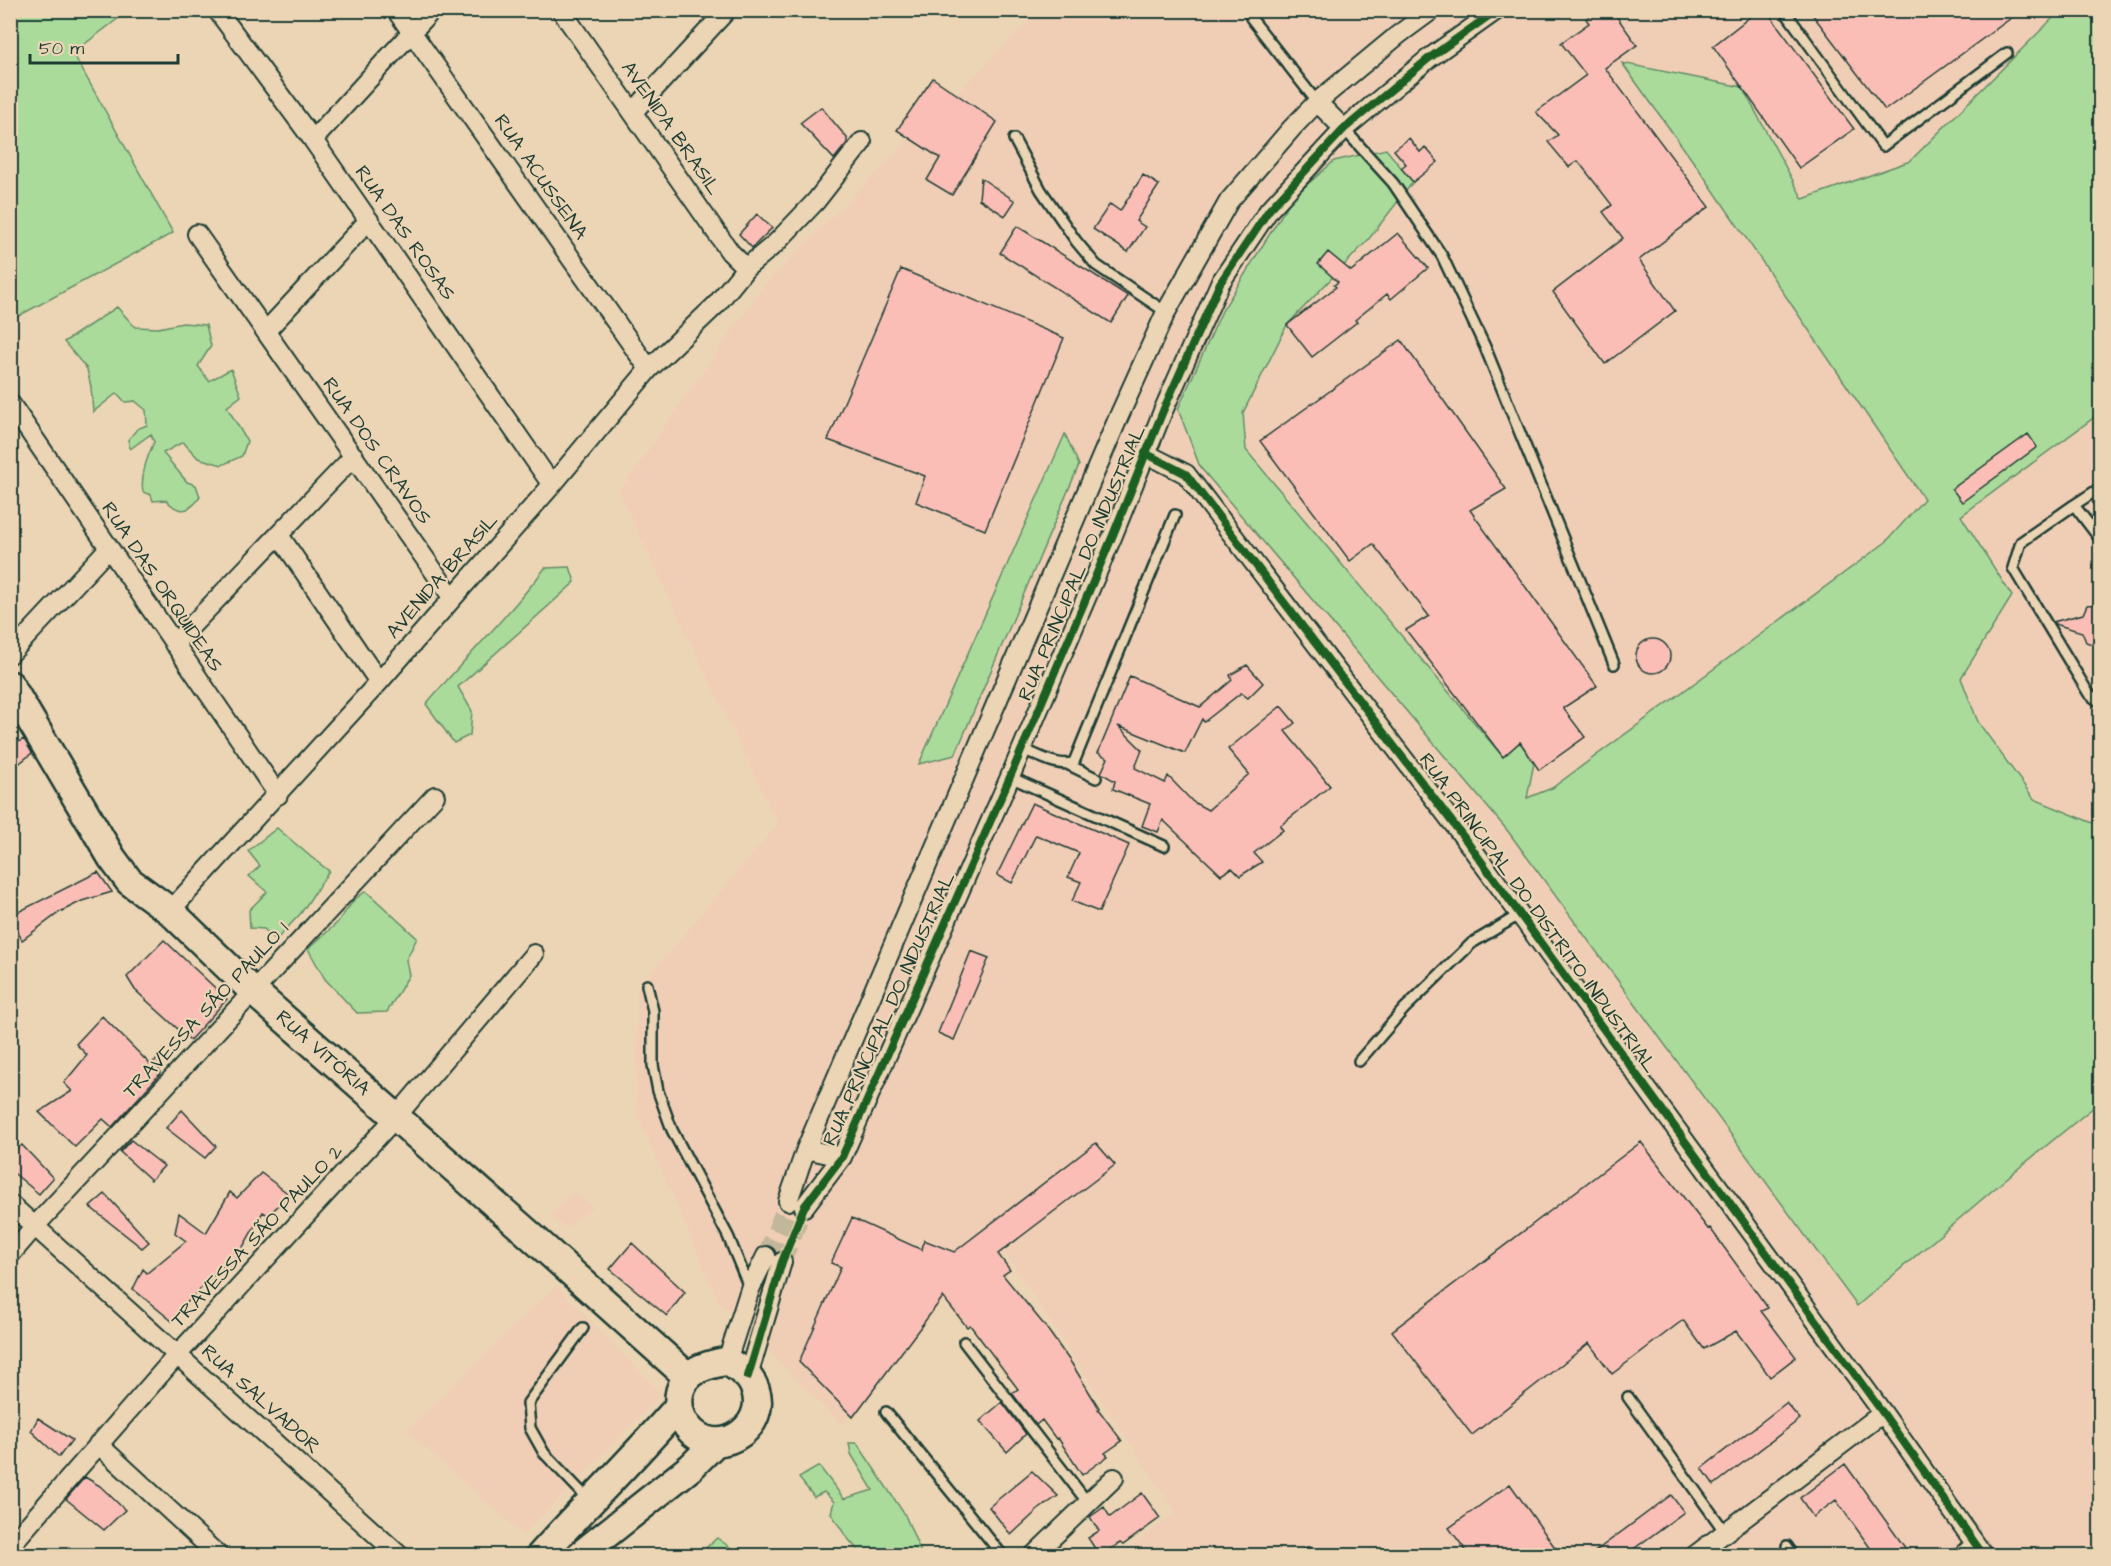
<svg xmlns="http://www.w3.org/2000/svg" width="2111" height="1566" font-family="'Architects Daughter',sans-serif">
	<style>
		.built { fill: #f0ceb6 }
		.green { fill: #aadb9b; stroke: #648c68; stroke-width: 1.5 }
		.building { fill: #fabeb7; stroke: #1f3d34; stroke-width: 1.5 }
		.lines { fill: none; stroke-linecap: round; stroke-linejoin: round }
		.street-tunnel { stroke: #c3b79b; stroke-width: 18; stroke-dasharray: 18 9; stroke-linecap: butt }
		.lane-casing { stroke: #1f3d34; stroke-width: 14 }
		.street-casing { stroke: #1f3d34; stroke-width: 22 }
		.secondary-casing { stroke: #1f3d34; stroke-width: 32 }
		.lane { stroke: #ecd5b5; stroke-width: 9 }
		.street { stroke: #ecd5b5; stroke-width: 18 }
		.secondary { stroke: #ecd5b5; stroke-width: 27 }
		.cycleway-casing { stroke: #ecd5b5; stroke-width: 11 }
		.cycleway { stroke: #1b5e20; stroke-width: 8 }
		.labels { text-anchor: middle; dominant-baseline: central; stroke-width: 4.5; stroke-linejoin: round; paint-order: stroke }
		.street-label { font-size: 20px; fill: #1f3d34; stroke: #ecd5b5 }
	</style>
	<rect width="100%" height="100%" fill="#ecd5b5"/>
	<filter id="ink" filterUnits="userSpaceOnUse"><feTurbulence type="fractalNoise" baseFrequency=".0167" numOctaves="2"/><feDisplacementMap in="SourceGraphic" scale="12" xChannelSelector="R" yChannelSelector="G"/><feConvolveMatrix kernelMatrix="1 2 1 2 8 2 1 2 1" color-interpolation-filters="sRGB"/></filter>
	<g filter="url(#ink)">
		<!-- built -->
		<path class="built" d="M 1039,11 L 2100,11 L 2100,1555 L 1119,1555 L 1176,1513 L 1006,1255 L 940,1304 L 842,1425 L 719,1302 L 637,1114 L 637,990 L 778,824 L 619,492 L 764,285 Z
			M 573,1192 L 594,1207 L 565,1228 L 550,1216 Z
			M 556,1285 L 662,1394 L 523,1535 L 407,1431 Z"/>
		<!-- green -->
		<path class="green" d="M 11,10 L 128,11 L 73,53 L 173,233 L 11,320 Z
			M 2052,11 L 2100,11 L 2100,413 L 1961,516 L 2012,596 L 1961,678 L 1978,722 L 2034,799 L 2100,826 L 2100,1102 L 2014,1172 L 1857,1306 L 1507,830 L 1200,467 L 1178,409 L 1222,311 L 1292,198 L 1334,161 L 1386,149 L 1413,182 L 1368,240 L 1287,325 L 1243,413 L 1246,450 L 1503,757 L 1520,742 L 1534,763 L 1527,798 L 1552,788 L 1886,542 L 1924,499 L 1703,175 L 1622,63 L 1742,87 L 1803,199 L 1910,161 L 2055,16 Z
			M 117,307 L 135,327 L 158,328 L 183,323 L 206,325 L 211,346 L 198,366 L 209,381 L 231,369 L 241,396 L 227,407 L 247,441 L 242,456 L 222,465 L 198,458 L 183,442 L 163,453 L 187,482 L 196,485 L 200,497 C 189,513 179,514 166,500 L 153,501 L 151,495 L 143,492 C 140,476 147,457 154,442 L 151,434 L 130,449 L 128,440 L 137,429 L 147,425 L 146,410 L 135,401 L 125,402 L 117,393 L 93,412 L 91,387 L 87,369 L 64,342 Z
			M 1065,434 L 1079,465 L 955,755 L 919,764 Z
			M 570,567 L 575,582 L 458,687 L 472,711 L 470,735 L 454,743 L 426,704 C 465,658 508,617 545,568 Z
			M 277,828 L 311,857 L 329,871 L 301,913 L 276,940 L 264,929 L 250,928 L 249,910 L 267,892 L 249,876 L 260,866 L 248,851 Z
			M 366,891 L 417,938 L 406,960 L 409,975 L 387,1012 L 357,1013 L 325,979 L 308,949 L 337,923 L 354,900 Z
			M 849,1443 L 857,1443 L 905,1515 L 922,1555 L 862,1555 L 845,1535 L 831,1513 L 834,1502 L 824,1492 L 814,1497 L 799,1478 L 819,1466 L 844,1499 L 873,1490 L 851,1454 Z
			M 717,1538 L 741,1555 L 698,1555 Z"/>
		<!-- building -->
		<path class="building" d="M 1597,10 L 1612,10 L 1637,45 L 1605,68 L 1709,207 L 1639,260 L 1675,311 L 1605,364 L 1553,292 L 1623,238 L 1603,212 L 1612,205 L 1578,161 L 1569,167 L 1548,142 L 1558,135 L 1536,112 L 1586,75 L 1561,43 L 1589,23 L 1586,19 Z
			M 1759,10 L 1766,10 L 1854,129 L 1799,168 L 1713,46 Z
			M 1809,10 L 2022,10 L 1885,110 Z
			M 933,78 L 997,122 L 952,195 L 927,180 L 940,158 L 897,130 Z
			M 821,107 L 847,138 L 847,143 L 834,159 L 800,123 Z
			M 1409,138 L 1420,152 L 1425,147 L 1438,162 L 1413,182 L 1401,168 L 1406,164 L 1394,150 Z
			M 1143,175 L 1159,185 L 1136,221 L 1145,227 L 1128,252 L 1093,229 L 1110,204 L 1120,211 Z
			M 981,178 L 1015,201 L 1005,216 L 979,199 Z
			M 757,214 L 772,228 L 752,248 L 739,234 Z
			M 1017,226 L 1128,296 L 1111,323 L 1000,253 Z
			M 1398,233 L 1428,268 L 1391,299 L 1387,294 L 1355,320 L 1357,322 L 1312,357 L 1287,325 L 1336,287 L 1334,285 L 1338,282 L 1318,264 L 1328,252 L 1351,271 Z
			M 901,269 L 1064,338 L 985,530 L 916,502 L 925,476 L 828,440 Z
			M 1401,340 L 1506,489 L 1470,510 L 1597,686 L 1563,708 L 1585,737 L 1539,770 L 1520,742 L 1503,757 L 1406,630 L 1429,616 L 1373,544 L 1350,561 L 1260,441 Z
			M 2028,434 L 2037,447 L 1962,502 L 1952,489 Z
			M 2100,604 L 2100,647 L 2086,642 L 2082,632 L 2055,624 L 2053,622 L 2083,614 L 2087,605 Z
			M1636 656a17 17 0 1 1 34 0a17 17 0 1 1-34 0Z
			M 1247,665 L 1263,683 L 1248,698 L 1241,693 L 1204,722 L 1202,719 L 1185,753 L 1118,726 L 1142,750 L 1135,768 L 1165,783 L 1168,776 L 1193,802 L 1208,810 L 1249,774 L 1228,749 L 1281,706 L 1295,723 L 1285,731 L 1330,786 L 1280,826 L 1283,830 L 1254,853 L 1262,862 L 1240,876 L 1232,868 L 1221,875 L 1163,820 L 1158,832 L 1142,826 L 1150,804 L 1113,789 L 1115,781 L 1101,773 L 1108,758 L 1098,753 L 1130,676 L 1200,707 L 1232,680 L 1230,675 Z
			M 24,739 L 32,753 L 10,771 L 10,746 Z
			M 1032,803 L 1129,845 L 1099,912 L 1072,901 L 1081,882 L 1068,877 L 1079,853 L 1036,835 L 1012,883 L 997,875 Z
			M 98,872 L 112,892 L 82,901 L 60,912 L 22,940 L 10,916 Z
			M 164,940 L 227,999 L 190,1040 L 135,990 L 127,977 Z
			M 971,951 L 989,958 L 954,1040 L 938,1033 Z
			M 102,1016 L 150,1064 L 158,1059 L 160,1074 L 112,1127 L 103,1119 L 75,1147 L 39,1112 L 72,1091 L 64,1083 L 87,1055 L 76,1044 Z
			M 182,1110 L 216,1146 L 205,1158 L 166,1128 Z
			M 131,1140 L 164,1166 L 151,1180 L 120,1152 Z
			M 1641,1142 L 1708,1229 L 1710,1228 L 1768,1308 L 1761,1311 L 1796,1357 L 1770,1377 L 1736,1331 L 1704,1349 L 1683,1320 L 1612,1374 L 1589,1343 L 1472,1435 L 1392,1331 Z
			M 1096,1143 L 1115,1165 L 998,1254 L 1010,1270 L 1003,1275 L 1045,1326 L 1072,1364 L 1099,1408 L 1098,1409 L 1122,1441 L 1105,1453 L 1108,1456 L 1082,1475 L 1058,1438 L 1056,1439 L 1042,1420 L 1036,1425 L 1012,1393 L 1018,1389 L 970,1325 L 967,1327 L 943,1297 L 853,1417 L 799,1362 L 841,1267 L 831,1263 L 852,1218 L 922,1250 L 924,1240 L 954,1252 Z
			M 22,1145 L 53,1178 L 39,1194 L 10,1170 L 10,1155 Z
			M 261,1173 L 290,1195 L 268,1215 L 263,1212 L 236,1259 L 227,1269 L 224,1266 L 191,1298 L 172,1321 L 133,1289 L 143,1269 L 147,1273 L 186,1241 L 175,1233 L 179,1213 L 206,1233 L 230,1192 L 237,1198 Z
			M 105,1194 L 149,1242 L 142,1248 L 90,1207 Z
			M 632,1243 L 685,1292 L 667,1316 L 610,1269 Z
			M 1002,1402 L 1026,1434 L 1007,1452 L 980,1421 Z
			M 1786,1403 L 1800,1419 L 1714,1485 L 1702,1468 Z
			M 38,1418 L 72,1440 L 59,1457 L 31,1431 Z
			M 1845,1464 L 1911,1556 L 1876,1556 L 1836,1500 L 1813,1517 L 1800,1498 Z
			M 1032,1471 L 1058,1496 L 1038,1510 L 1011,1535 L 989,1507 Z
			M 85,1477 L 100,1486 L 125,1510 L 104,1530 L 66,1499 Z
			M 1510,1484 L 1561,1556 L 1470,1556 L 1449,1528 Z
			M 1142,1493 L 1160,1518 L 1123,1545 L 1120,1543 L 1100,1556 L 1088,1538 L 1099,1531 L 1090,1517 L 1104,1507 L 1110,1517 Z
			M 1671,1495 L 1684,1512 L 1624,1556 L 1589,1556 Z"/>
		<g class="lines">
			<!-- street-tunnel -->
			<path class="street-tunnel" d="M 766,1256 L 788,1201
				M 782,1262 L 804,1207"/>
			<defs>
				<path id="lane" d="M 1252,10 L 1251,18 L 1317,102
					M 1784,10 L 1883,146 L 2007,53
					M 1344,129 L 1393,183 L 1442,256 L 1485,347 L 1614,664
					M 1014,139 L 1041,190 L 1076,241 L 1096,265 L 1166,312
					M 2100,488 L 2074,505 L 2100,539
					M 2074,505 L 2021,542 L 2013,568 L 2089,694 L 2100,702
					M 1022,749 C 1036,754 1060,769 1074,762 L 1175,515
					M 1069,765 L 1096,778
					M 1010,777 L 1164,846
					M 647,985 L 653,1011 L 653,1065 L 658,1091 L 672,1130 L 728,1236 L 749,1287
					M 1359,1061 L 1404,1009 L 1472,943 L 1519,915
					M 583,1328 L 528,1403 L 530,1428 L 544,1453 L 588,1499
					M 964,1342 L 1088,1503
					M 1628,1397 L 1725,1532
					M 886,1412 L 1003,1556
					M 1787,1546 L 1794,1556
					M 1305,1556 L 1308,1553 L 1310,1556
					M 1956,1556 L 1972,1541"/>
				<path id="street" d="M 217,10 L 313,140 L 552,485
					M 396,10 L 649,369
					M 561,10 L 730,252 L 746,268
					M 1317,102 L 1344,129
					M 633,112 L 727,10
					M 313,140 L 432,10
					M 197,234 L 452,597
					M 266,331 L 369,220
					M 10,403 L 278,795
					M 1145,453 L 1186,474 L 1465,839 L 1883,1413 L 1984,1556
					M 279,535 L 379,682
					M 174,644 L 354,456
					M 10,654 L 109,548
					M 170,911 L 379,682 L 552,485 L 649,369 L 716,305 L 746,268 L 776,243 L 816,201 L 862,142
					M 806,1149 L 842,1157
					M 788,1201 L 806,1149 L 1119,416 L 1166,312 L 1229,201 L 1292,128 L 1317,102 L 1398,35 L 1432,10
					M 10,1204 L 400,1556
					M 804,1207 L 842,1157 L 1010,777 L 1113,535 L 1163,411 L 1220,283 L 1269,210 L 1344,129 L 1428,59 L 1497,10
					M 10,1255 L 35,1226 L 435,796
					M 727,1361 L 750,1289 L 766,1256
					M 748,1376 L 782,1262
					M 98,1444 L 219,1556
					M 10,1546 L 178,1354 L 396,1117 L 534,954
					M 1033,1556 L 1114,1478
					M 1694,1556 L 1883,1413"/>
				<g id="secondary">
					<path id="s1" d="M 10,685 L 112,858 L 129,881 L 170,911 L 254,992 L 531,1236 L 688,1377"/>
					<path d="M 727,1361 C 735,1366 743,1371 749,1378 C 780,1420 718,1467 687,1426 C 680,1416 677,1403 680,1391 C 687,1369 707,1365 727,1361 Z"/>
					<path d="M 540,1556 C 586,1505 634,1458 678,1407"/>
					<path d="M 579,1556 L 691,1467 L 716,1442"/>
				</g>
			</defs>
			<!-- lane casing -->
			<use href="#lane" class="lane-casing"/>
			<!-- street casing -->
			<use href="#street" class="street-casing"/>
			<!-- secondary casing -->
			<use href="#secondary" class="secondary-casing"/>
			<!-- lane -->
			<use href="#lane" class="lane"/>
			<!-- street -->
			<use href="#street" class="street"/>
			<!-- secondary -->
			<use href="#secondary" class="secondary"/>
			<defs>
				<path id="cycleway" d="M 1145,453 L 1186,474 L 1465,839 L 1883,1413 L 1984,1556
					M 748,1376 L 782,1262 L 804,1207 L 842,1157 L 1010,777 L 1113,535 L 1163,411 L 1220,283 L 1269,210 L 1344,129 L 1428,59 L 1497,10"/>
			</defs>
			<!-- cycleway casing -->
			<use href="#cycleway" class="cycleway-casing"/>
			<!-- cycleway -->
			<use href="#cycleway" class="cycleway"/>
		</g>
	</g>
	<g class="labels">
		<!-- street labels -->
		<g class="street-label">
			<text transform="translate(671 128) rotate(55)">AVENIDA BRASIL</text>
			<text transform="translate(541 177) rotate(55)">RUA ACUSSENA</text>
			<text transform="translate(405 233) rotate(55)">RUA DAS ROSAS</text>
			<text transform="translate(377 451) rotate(55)">RUA DOS CRAVOS</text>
			<text transform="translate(1082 563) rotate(-67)">RUA PRINCIPAL DO INDUSTRIAL</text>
			<text transform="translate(442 576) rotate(-49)">AVENIDA BRASIL</text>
			<text transform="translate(162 587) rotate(56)">RUA DAS ORQUIDEAS</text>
			<text transform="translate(1538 913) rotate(54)">RUA PRINCIPAL DO DISTRITO INDUSTRIAL</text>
			<text transform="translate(889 1009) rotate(-66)">RUA PRINCIPAL DO INDUSTRIAL</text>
			<text transform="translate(206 1010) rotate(-47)">TRAVESSA SÃO PAULO 1</text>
			<text stroke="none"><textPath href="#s1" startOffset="489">RUA VITÓRIA</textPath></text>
			<text transform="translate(257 1236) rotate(-47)">TRAVESSA SÃO PAULO 2</text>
			<text transform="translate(261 1399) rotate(42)">RUA SALVADOR</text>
		</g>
	</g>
	<!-- margin -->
	<rect width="2111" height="1566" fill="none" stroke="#ecd5b5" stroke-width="36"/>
	<rect x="18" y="18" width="2075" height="1530" fill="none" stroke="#1f3d34" stroke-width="2" filter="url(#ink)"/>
	<!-- scale -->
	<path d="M30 54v9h148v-9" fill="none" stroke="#1f3d34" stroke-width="3"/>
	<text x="39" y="54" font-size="18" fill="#1f3d34" stroke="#ecd5b5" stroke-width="4.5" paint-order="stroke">50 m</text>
</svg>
